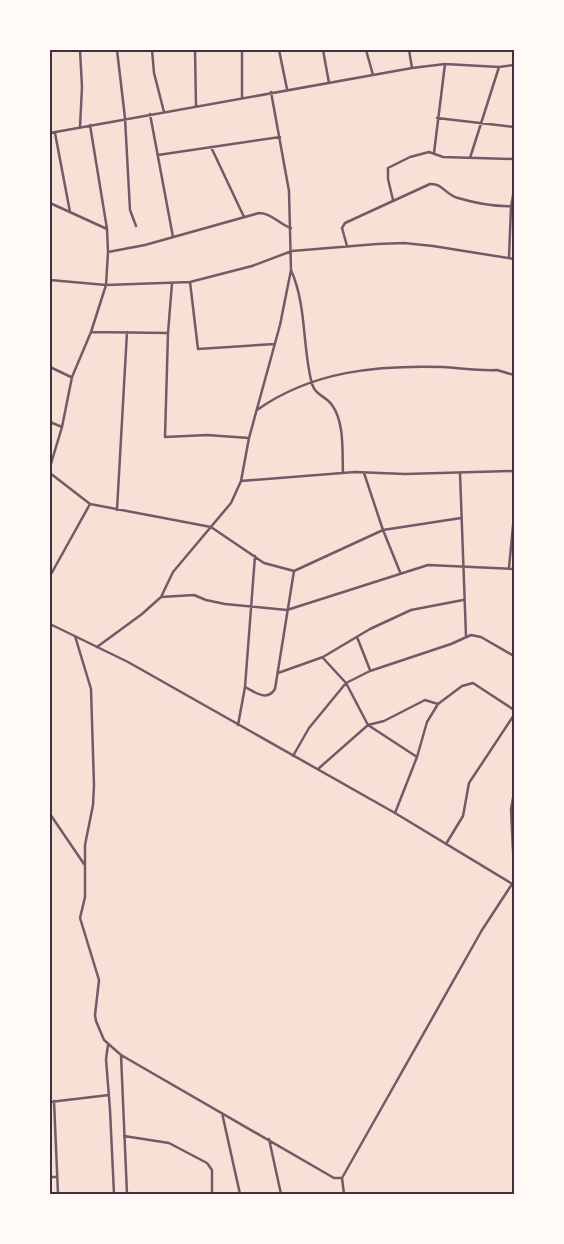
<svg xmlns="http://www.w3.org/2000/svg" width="564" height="1244" font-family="'Crimson Pro',serif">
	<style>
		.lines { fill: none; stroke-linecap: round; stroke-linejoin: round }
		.minor { stroke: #755966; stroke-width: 2.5 }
		.tertiary { stroke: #755966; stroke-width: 2.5 }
		.neatline { fill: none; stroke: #4a2c40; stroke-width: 2 }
	</style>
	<rect width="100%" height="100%" fill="#f7e1d7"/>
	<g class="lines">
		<!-- minor -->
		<path class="minor" d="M 80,50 L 82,87 L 80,127
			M 117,50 L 125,118 L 130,210 L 136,226
			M 152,50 L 154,73 L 164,112
			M 195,50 L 196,106
			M 242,50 L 242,97
			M 279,50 L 287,89
			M 323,50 L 329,83
			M 366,50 L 373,75
			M 409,50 L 412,68
			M 150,114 L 173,237
			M 437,118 L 514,127
			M 50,133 L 412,68 L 445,64 L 499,67 L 514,65
			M 55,133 L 70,212
			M 211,147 L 244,217
			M 434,153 L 445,64
			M 158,155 L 280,137
			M 470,158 L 499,67
			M 393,200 L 388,179 L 388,168 L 410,157 L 429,152 L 443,157 L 514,159
			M 50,203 L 107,229
			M 347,246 L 342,228 L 345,223 L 430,184 C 442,183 446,195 458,198 C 475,203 496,207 514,206
			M 108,252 L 145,245 L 259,213 C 272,213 280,225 291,228
			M 509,257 L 511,207 L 514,190
			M 291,270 C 307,306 302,346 312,384 C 316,396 326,396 332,405 C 345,423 342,453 343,473
			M 50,280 L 106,285 L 190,282 L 252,266 L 292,251 L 377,244 L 404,243 L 433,246 L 514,259
			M 190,282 L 198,349 L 275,344
			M 172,283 L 168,333 L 165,437 L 207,435 L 249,438
			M 91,332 L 168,333
			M 50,367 L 71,377
			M 257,410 C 312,371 377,365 443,367 C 461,368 479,371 497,370 L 514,375
			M 50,422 L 62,427
			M 50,467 L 62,427 L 72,377 L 91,332 L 106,285 L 108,252 L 107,229 L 90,125
			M 50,473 L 90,504 L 211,527 L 264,563 L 294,571 L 383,530 L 461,518
			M 364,473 L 383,530 L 400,572
			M 460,473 L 466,636
			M 241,481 L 355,472 L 405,474 L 514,471
			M 117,510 L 127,332
			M 509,568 L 514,515
			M 50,576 L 90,504
			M 161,597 L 194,595 L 206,600 L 225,604 L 287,610 L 428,565 L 514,569
			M 75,636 L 91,689 L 94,785 L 93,805 L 85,845 L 85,897 L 80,918 L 99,980 L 95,1015 L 96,1021 L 104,1040 L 121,1055 L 334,1178 L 342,1178
			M 357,637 L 370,670
			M 97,647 L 142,614 L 161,597 L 173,572 L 231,503 L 241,481 L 249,438 L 280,325 L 291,270 L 289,191 L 271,92
			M 323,658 L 346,683 L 368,725 L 417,757
			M 278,673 L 323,657 L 370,629 L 411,610 L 463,600
			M 245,687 C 255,692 267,702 275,689 L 294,571
			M 238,725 L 245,687 L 255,556
			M 293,756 L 309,728 L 346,683 L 370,671 L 451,644 L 471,635 L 481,637 L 514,656
			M 318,769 L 368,725 L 384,721 L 425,700 L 438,704 L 462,686 L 473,683 L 514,710
			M 514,793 L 511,809 L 514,871
			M 395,813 L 417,757 L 427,722 L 438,704
			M 50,814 L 84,864
			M 446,844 L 463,816 L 469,783 L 514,715
			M 108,1045 L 106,1059 L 110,1110 L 114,1194
			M 121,1055 L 127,1194
			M 54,1101 L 58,1194
			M 50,1102 L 109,1095
			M 222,1113 L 240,1194
			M 124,1136 L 169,1143 L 207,1163 L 212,1170 L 212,1194
			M 269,1139 L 281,1194
			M 50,1177 L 56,1177
			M 344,1194 L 342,1178 L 482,930 L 514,881"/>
		<!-- tertiary -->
		<path class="tertiary" d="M 50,624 L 128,662 L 395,813 L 514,885"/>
	</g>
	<!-- border -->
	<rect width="564" height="1244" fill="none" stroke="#fffaf5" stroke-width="102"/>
	<rect x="51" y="51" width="462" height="1142" class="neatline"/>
</svg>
